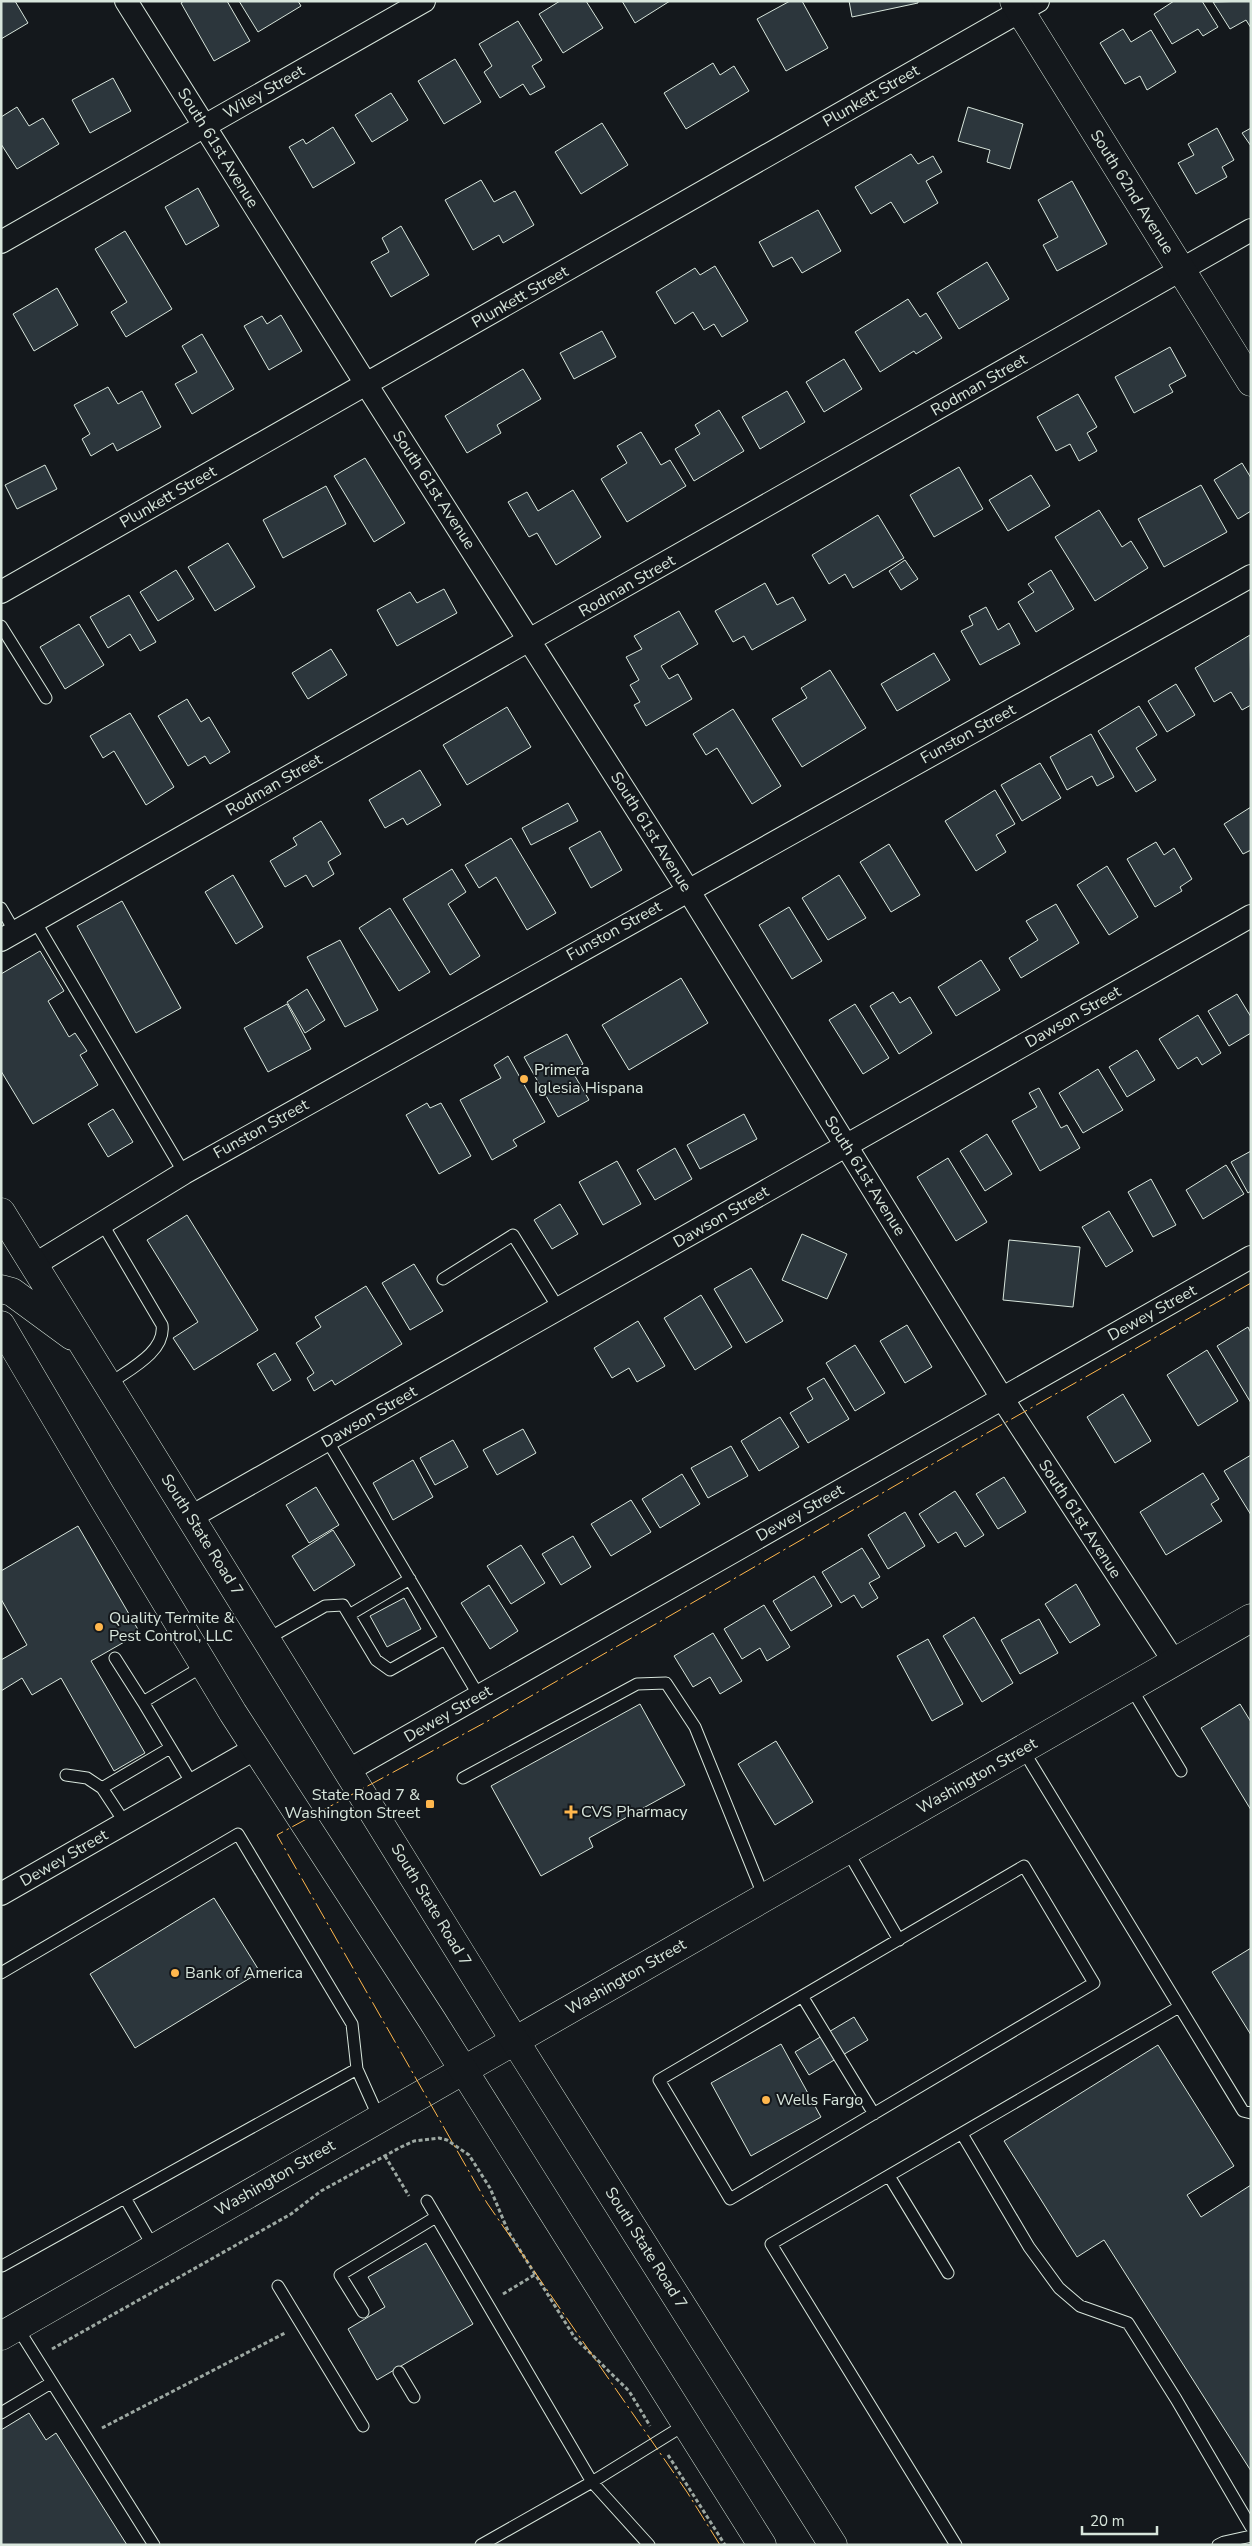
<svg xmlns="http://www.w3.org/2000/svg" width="1252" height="2546" font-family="'Nunito Sans',sans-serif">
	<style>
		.building { fill: #2c363c; stroke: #d8e6dc }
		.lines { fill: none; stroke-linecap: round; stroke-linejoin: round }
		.service-casing { stroke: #d8e6dc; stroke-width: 13 }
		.minor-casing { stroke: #d8e6dc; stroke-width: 24 }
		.tertiary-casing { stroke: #d8e6dc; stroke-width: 29 }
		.primary-casing { stroke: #d8e6dc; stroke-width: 29 }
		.path { stroke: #9da8a2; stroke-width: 3; stroke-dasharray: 4 2.5; stroke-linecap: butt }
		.service { stroke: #14181c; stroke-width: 11 }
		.minor { stroke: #14181c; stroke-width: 22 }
		.tertiary { stroke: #14181c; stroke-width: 28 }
		.primary { stroke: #14181c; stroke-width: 28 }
		.power { stroke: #ffb74d; stroke-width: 1; stroke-dasharray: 18 4 2.5 4; stroke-linecap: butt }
		.poi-dot { fill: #ffb74d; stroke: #14181c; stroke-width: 2 }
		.labels { text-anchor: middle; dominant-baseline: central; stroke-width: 4; stroke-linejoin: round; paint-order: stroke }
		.street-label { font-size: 16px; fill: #d8e6dc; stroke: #14181c }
		.poi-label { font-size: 16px; fill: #d8e6dc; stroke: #14181c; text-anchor: start }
	</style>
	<rect width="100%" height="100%" fill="#14181c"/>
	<!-- building -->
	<path class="building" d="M 1,1 L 15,1 L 28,23 L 1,39 Z
		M 184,1 L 227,1 L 250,41 L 214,61 L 181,3 Z
		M 239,1 L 298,1 L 301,6 L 258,32 Z
		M 560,1 L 586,1 L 603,28 L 563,53 L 539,14 Z
		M 622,1 L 670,1 L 635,23 Z
		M 790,1 L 802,1 L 828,48 L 786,71 L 757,19 Z
		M 849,1 L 918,1 L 918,3 L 852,17 Z
		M 1174,1 L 1202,1 L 1218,27 L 1203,36 L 1198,29 L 1172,44 L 1154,14 Z
		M 1251,1 L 1251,28 L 1246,20 L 1230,29 L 1213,2 Z
		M 518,21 L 542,60 L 532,66 L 545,87 L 530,95 L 523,84 L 500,98 L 484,72 L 492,66 L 479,44 Z
		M 1123,29 L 1131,42 L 1151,30 L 1176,72 L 1147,90 L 1140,76 L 1125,84 L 1100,43 Z
		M 455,59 L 481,102 L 444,124 L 418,81 Z
		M 713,63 L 720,75 L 734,66 L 749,91 L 686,129 L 664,93 Z
		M 113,78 L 131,111 L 90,133 L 72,100 Z
		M 391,93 L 408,120 L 372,142 L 355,115 Z
		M 17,107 L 29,126 L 43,118 L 59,144 L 17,169 L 1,144 L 1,117 Z
		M 968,107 L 1023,124 L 1010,169 L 987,162 L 990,150 L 958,141 Z
		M 602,123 L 628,165 L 581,194 L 555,152 Z
		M 333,127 L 355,163 L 313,188 L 289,147 L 303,139 L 306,144 Z
		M 1217,128 L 1234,160 L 1222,167 L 1227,177 L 1196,194 L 1178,163 L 1194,155 L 1188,144 Z
		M 1251,128 L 1251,146 L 1242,133 Z
		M 911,154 L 918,164 L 933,156 L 942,172 L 926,181 L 938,203 L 904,223 L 891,202 L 871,214 L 855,187 Z
		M 481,180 L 494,202 L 515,191 L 534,225 L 503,243 L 499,235 L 473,250 L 445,200 Z
		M 1072,181 L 1107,244 L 1057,271 L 1043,245 L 1058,237 L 1038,200 Z
		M 198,188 L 219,226 L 186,245 L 165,207 Z
		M 818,210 L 841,251 L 802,273 L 792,257 L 773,267 L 759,242 Z
		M 401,226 L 429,275 L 391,297 L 371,262 L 389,252 L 382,238 Z
		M 125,231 L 172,309 L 126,337 L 111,312 L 127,302 L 95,249 Z
		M 987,262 L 1009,299 L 959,329 L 937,293 Z
		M 715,266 L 748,321 L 722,337 L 714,324 L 704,330 L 693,312 L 675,324 L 656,292 L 695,268 L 700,275 Z
		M 57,288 L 78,325 L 34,351 L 13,314 Z
		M 908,299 L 920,317 L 926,313 L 942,338 L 916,354 L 914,351 L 880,372 L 855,332 Z
		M 281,315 L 302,351 L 269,370 L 244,326 L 262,316 L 267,324 Z
		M 602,331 L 616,357 L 574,379 L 560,353 Z
		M 202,334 L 234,389 L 192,414 L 175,384 L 197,372 L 182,346 Z
		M 1170,347 L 1186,376 L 1169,385 L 1173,392 L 1134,413 L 1115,377 Z
		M 844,359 L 862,389 L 824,412 L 806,382 Z
		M 523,369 L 541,399 L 497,425 L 501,433 L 467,453 L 445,416 Z
		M 108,387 L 118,404 L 142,391 L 161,427 L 117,451 L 113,443 L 91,456 L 82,439 L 90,434 L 74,405 Z
		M 787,391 L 805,422 L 760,449 L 742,417 Z
		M 1078,394 L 1097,427 L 1087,433 L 1097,451 L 1079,461 L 1070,444 L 1056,451 L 1037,417 Z
		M 719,410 L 744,451 L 694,481 L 675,449 L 700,434 L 695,425 Z
		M 641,432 L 661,465 L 670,460 L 686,486 L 627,522 L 601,479 L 627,463 L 617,446 Z
		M 365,458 L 405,523 L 374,542 L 334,476 Z
		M 1242,463 L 1251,478 L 1251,511 L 1238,519 L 1214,480 Z
		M 45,465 L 57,489 L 17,509 L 5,485 Z
		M 959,467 L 983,509 L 934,537 L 910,495 Z
		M 1031,475 L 1050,506 L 1008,531 L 989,500 Z
		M 1201,485 L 1227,532 L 1164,567 L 1138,519 Z
		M 326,486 L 346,524 L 283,558 L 263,520 Z
		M 573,490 L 601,537 L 556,565 L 537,533 L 529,537 L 508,502 L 527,492 L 538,511 Z
		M 1099,510 L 1122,547 L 1131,541 L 1148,568 L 1095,601 L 1055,537 Z
		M 878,515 L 904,558 L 853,588 L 845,574 L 829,584 L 812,555 Z
		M 228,543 L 255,587 L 215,611 L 188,567 Z
		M 905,560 L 918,579 L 901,590 L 889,571 Z
		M 176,570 L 194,599 L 158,621 L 140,592 Z
		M 1051,570 L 1074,609 L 1036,632 L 1018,602 L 1034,592 L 1028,584 Z
		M 765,583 L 777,605 L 793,597 L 806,620 L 752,650 L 744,636 L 733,642 L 715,611 Z
		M 444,589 L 457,613 L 397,646 L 377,610 L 410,592 L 417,603 Z
		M 129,595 L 156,642 L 140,651 L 130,634 L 108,648 L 90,617 Z
		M 986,607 L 998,630 L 1009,623 L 1020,644 L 980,665 L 961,631 L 973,625 L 969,616 Z
		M 679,611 L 698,644 L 661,666 L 669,679 L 678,674 L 692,699 L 646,726 L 634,705 L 640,702 L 630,685 L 639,680 L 626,657 L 642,649 L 634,636 Z
		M 79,624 L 104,665 L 65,689 L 40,647 Z
		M 1250,635 L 1251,705 L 1242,710 L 1231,692 L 1214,702 L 1195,668 Z
		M 331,649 L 347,675 L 308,699 L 292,673 Z
		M 934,653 L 950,680 L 897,711 L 881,684 Z
		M 830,670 L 866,728 L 802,767 L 772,719 L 807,698 L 801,688 Z
		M 1176,684 L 1195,715 L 1167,732 L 1148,701 Z
		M 187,699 L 201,722 L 209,717 L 230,752 L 210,764 L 205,756 L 188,766 L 158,716 Z
		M 1139,706 L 1157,735 L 1136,748 L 1156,780 L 1136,792 L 1098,731 Z
		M 507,707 L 531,747 L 467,785 L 443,745 Z
		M 733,709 L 781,786 L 752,804 L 717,748 L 706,755 L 693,734 Z
		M 130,713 L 174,787 L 146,805 L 114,751 L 103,758 L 90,736 Z
		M 1091,734 L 1114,777 L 1097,786 L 1092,776 L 1067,790 L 1050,757 Z
		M 1040,763 L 1061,798 L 1022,821 L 1001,785 Z
		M 420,770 L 441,805 L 407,825 L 403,818 L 385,828 L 369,800 Z
		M 995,790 L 1015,824 L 996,835 L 1006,852 L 976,871 L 945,821 Z
		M 568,803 L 578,821 L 531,845 L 522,828 Z
		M 1251,807 L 1251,850 L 1243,854 L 1224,824 Z
		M 321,821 L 341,854 L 328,862 L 334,874 L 313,887 L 306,875 L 285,887 L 270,861 L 297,845 L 293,838 Z
		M 600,831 L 622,870 L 591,888 L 569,848 Z
		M 511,838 L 556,913 L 527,930 L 496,877 L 479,888 L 465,865 Z
		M 1156,842 L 1164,855 L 1174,848 L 1192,879 L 1180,887 L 1182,891 L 1155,907 L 1127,859 Z
		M 889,844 L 920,895 L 891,912 L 860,862 Z
		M 1107,866 L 1138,917 L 1109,935 L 1077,885 Z
		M 452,869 L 466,892 L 448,904 L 480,956 L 450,975 L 403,899 Z
		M 233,875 L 263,927 L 236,944 L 205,892 Z
		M 839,875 L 866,918 L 828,940 L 802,898 Z
		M 122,901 L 181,1008 L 136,1033 L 77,926 Z
		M 1056,904 L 1079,943 L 1021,978 L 1009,958 L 1038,940 L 1026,921 Z
		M 789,907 L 822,961 L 792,979 L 759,925 Z
		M 390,908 L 430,972 L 399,991 L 359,928 Z
		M 340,940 L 378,1010 L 345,1027 L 307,957 Z
		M 40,951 L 64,991 L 48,1001 L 69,1037 L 75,1033 L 87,1051 L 80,1055 L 98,1085 L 33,1124 L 1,1071 L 1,974 Z
		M 981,960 L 1000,990 L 956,1016 L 938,987 Z
		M 681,978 L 708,1023 L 629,1070 L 602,1025 Z
		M 307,989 L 325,1020 L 305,1033 L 287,1002 Z
		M 893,992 L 900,1003 L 910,997 L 932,1033 L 899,1054 L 870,1006 Z
		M 1237,994 L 1251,1017 L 1251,1033 L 1229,1046 L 1208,1011 Z
		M 287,1004 L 311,1049 L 268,1072 L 244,1028 Z
		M 855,1004 L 889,1058 L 863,1074 L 829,1020 Z
		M 1198,1015 L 1221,1053 L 1202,1065 L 1197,1057 L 1178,1069 L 1159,1039 Z
		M 567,1034 L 583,1064 L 572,1071 L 589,1100 L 558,1117 L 524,1057 Z
		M 1137,1050 L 1155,1080 L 1127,1097 L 1109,1067 Z
		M 508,1056 L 545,1122 L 513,1140 L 517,1146 L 492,1160 L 460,1100 L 501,1078 L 494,1065 Z
		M 1098,1069 L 1123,1110 L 1083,1133 L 1059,1093 Z
		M 1039,1088 L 1061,1128 L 1067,1125 L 1080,1148 L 1040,1171 L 1012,1121 L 1037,1107 L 1029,1093 Z
		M 427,1103 L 430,1108 L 441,1103 L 471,1156 L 439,1174 L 406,1115 Z
		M 113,1109 L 133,1142 L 108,1157 L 88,1124 Z
		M 744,1114 L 757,1139 L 700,1169 L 687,1145 Z
		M 987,1134 L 1012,1174 L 985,1191 L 960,1151 Z
		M 675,1148 L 692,1179 L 655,1200 L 637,1170 Z
		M 1251,1151 L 1251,1191 L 1248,1193 L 1231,1162 Z
		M 948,1158 L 987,1222 L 956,1241 L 917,1177 Z
		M 617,1161 L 641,1204 L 603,1225 L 579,1182 Z
		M 1226,1165 L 1244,1194 L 1203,1219 L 1186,1190 Z
		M 1151,1179 L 1176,1225 L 1153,1237 L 1128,1192 Z
		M 560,1204 L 578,1234 L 552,1249 L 534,1220 Z
		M 1109,1211 L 1133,1251 L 1106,1267 L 1082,1227 Z
		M 187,1215 L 258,1330 L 194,1370 L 173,1338 L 198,1322 L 147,1240 Z
		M 802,1234 L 847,1254 L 827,1299 L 782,1280 Z
		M 1009,1240 L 1080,1247 L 1073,1307 L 1003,1300 Z
		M 414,1264 L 443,1311 L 410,1330 L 382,1283 Z
		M 751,1268 L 783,1321 L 746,1343 L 714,1289 Z
		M 366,1286 L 402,1344 L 335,1385 L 332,1380 L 314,1391 L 307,1378 L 314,1373 L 296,1343 L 321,1327 L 315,1317 Z
		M 701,1295 L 732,1347 L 695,1370 L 664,1318 Z
		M 638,1321 L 665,1366 L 637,1382 L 629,1368 L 612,1378 L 594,1348 Z
		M 907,1325 L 932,1367 L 905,1383 L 880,1341 Z
		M 1248,1327 L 1251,1333 L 1251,1403 L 1217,1346 Z
		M 855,1345 L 885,1393 L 855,1411 L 826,1363 Z
		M 1207,1350 L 1238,1401 L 1198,1426 L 1167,1375 Z
		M 275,1353 L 291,1380 L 273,1391 L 257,1364 Z
		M 824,1378 L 849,1419 L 808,1443 L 790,1413 L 813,1399 L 807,1388 Z
		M 1123,1394 L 1151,1441 L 1115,1463 L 1087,1417 Z
		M 780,1417 L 799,1447 L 759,1471 L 741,1441 Z
		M 523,1429 L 536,1453 L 497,1475 L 483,1450 Z
		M 453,1440 L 468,1467 L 435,1485 L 420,1458 Z
		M 731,1446 L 748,1476 L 708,1498 L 691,1468 Z
		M 1251,1455 L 1251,1515 L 1224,1471 Z
		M 413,1460 L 433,1497 L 393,1520 L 373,1483 Z
		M 1203,1473 L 1219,1499 L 1211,1504 L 1222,1521 L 1166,1555 L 1140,1512 Z
		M 682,1474 L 700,1504 L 660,1528 L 642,1499 Z
		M 1004,1477 L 1026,1512 L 998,1529 L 976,1494 Z
		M 316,1487 L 339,1525 L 309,1543 L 286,1505 Z
		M 955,1491 L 984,1535 L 965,1547 L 956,1532 L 938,1543 L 919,1514 Z
		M 631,1500 L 651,1532 L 611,1556 L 591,1524 Z
		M 905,1512 L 925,1546 L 888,1569 L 868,1535 Z
		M 78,1526 L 140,1633 L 91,1661 L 145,1753 L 114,1771 L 61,1678 L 32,1695 L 22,1678 L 1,1691 L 1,1660 L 27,1645 L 1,1599 L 1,1571 Z
		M 333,1530 L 355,1565 L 314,1591 L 292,1556 Z
		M 573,1536 L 591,1567 L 561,1585 L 542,1554 Z
		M 521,1545 L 545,1583 L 511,1604 L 487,1566 Z
		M 862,1548 L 880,1577 L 869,1583 L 878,1598 L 862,1608 L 854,1595 L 841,1603 L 822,1572 Z
		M 814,1576 L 832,1606 L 791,1631 L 773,1601 Z
		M 1076,1584 L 1100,1625 L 1070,1643 L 1045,1604 Z
		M 489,1585 L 518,1631 L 490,1649 L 461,1603 Z
		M 404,1598 L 421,1629 L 387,1647 L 370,1616 Z
		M 764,1605 L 790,1647 L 767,1661 L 760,1648 L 742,1659 L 724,1629 Z
		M 974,1617 L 1013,1683 L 982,1702 L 943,1636 Z
		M 1039,1619 L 1058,1653 L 1020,1674 L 1001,1640 Z
		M 713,1633 L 742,1681 L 720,1694 L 710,1677 L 693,1687 L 674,1656 Z
		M 928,1639 L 963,1704 L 932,1721 L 897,1656 Z
		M 640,1704 L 685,1785 L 589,1838 L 593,1847 L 541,1876 L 491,1786 Z
		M 1240,1704 L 1251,1722 L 1251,1810 L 1201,1728 Z
		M 776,1741 L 813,1802 L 775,1825 L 738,1764 Z
		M 214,1898 L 260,1972 L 135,2048 L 90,1974 Z
		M 1251,1948 L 1251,2035 L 1212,1972 Z
		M 854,2017 L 868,2040 L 809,2075 L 795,2052 Z
		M 781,2044 L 821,2117 L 751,2156 L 711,2083 Z
		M 1158,2045 L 1234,2166 L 1187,2195 L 1201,2217 L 1251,2185 L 1251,2471 L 1104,2240 L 1077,2257 L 1004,2141 Z
		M 426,2243 L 473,2324 L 377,2380 L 348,2329 L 385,2307 L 368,2277 Z
		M 29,2413 L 46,2440 L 56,2433 L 127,2545 L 1,2545 L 1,2430 Z"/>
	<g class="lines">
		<defs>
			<path id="service" d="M 1,626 L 46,698
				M 1,908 L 15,932
				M 35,921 L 184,1173
				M 102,1223 L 162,1325 C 166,1352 128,1370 109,1384
				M 443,1279 L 513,1235 L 559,1309
				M 327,1440 L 479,1696
				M 349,1615 L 410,1579
				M 267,1639 L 325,1606 L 343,1605 L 376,1660 L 390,1670 L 445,1639
				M 115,1658 L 143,1702
				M 1131,1688 L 1181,1771
				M 1023,1750 L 1243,2111 L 1251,2113
				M 66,1775 L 87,1778 L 102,1788
				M 463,1778 L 637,1684 L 666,1683 L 695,1727 L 764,1897
				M 193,1785 L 143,1702 L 205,1665
				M 125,1823 L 102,1788 L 170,1748
				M 847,1850 L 899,1940
				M 1024,1866 L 1094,1983 L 730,2199 L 659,2080 Z
				M 1,1973 L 238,1834 L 352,2024 L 357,2069 L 2,2266
				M 802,1996 L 874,2114
				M 357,2069 L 379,2118
				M 962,2134 L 1029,2247 L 1059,2288 L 1080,2306 L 1128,2323 L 1176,2399 L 1251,2527
				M 889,2176 L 948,2273
				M 125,2198 L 154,2248
				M 427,2201 L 592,2482 L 649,2545
				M 278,2286 L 363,2426
				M 363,2312 L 340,2275 L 436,2217
				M 17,2327 L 154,2545
				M 399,2372 L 414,2397
				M 1,2413 L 51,2383
				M 481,2545 L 592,2482 L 686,2424
				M 956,2545 L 771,2244 L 1179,2007
				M 1218,2545 L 1224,2542 L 1251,2536"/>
			<path id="minor" d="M 126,1 L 366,384 L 688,890 L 1002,1398 L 1175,1663
				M 1,242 L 424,1
				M 1,592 L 1038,1
				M 1,940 L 1251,230
				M 34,1265 L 184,1173 L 1251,576
				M 191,1517 L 1251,916
				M 349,1770 L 1251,1257
				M 1,1894 L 256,1748"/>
			<path id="tertiary" d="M 1014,1 L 1251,382
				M 1,2336 L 1251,1618"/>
			<path id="primary" d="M 1,1212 L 515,2041 L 833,2545
				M 1,1289 L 12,1292 L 72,1336
				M 1,1325 L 100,1493 L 233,1713 L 432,2020 L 762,2545"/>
		</defs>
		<!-- service casing -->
		<use href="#service" class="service-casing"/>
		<!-- minor casing -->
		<use href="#minor" class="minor-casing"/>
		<!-- tertiary casing -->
		<use href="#tertiary" class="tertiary-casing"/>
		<!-- primary casing -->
		<use href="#primary" class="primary-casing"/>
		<!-- path -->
		<path class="path" d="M 385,2156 L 409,2196
			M 503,2294 L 536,2274
			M 52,2349 L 291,2214 L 321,2191 L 401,2147 L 414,2141 L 439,2138 L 447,2140 L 469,2155 L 490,2188 L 508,2231 L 575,2338 L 629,2391 L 650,2426
			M 102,2428 L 285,2333
			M 668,2455 L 725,2545"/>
		<!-- service -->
		<use href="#service" class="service"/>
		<!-- minor -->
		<use href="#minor" class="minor"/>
		<!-- tertiary -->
		<use href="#tertiary" class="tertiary"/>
		<!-- primary -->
		<use href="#primary" class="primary"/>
		<!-- power -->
		<path class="power" d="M 720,2545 L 687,2492 L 487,2203 L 277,1835 L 486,1722 L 943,1458 L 1251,1283"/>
	</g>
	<!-- markers -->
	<g class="poi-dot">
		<circle cx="524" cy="1079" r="5"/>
		<circle cx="99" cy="1627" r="5"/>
		<rect x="425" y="1799" width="10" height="10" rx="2.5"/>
		<path d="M568.5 1804.5h5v5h5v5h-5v5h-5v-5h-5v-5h5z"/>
		<circle cx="175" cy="1973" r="5"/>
		<circle cx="766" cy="2100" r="5"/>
	</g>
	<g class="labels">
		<!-- street labels -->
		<g class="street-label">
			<text transform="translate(264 92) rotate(-30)">Wiley Street</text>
			<text transform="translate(871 96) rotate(-30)">Plunkett Street</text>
			<text transform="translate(218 148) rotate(58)">South 61st Avenue</text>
			<text transform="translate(1132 192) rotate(58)">South 62nd Avenue</text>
			<text transform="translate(520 297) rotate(-30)">Plunkett Street</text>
			<text transform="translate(979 385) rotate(-30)">Rodman Street</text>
			<text transform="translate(434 490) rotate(57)">South 61st Avenue</text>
			<text transform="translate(168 497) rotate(-30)">Plunkett Street</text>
			<text transform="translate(627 586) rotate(-30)">Rodman Street</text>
			<text transform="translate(968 734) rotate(-29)">Funston Street</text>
			<text transform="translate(274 785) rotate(-30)">Rodman Street</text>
			<text transform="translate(651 832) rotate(58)">South 61st Avenue</text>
			<text transform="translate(614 931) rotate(-29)">Funston Street</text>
			<text transform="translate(1073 1017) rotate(-30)">Dawson Street</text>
			<text transform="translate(261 1129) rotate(-29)">Funston Street</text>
			<text transform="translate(865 1176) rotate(58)">South 61st Avenue</text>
			<text transform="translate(721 1217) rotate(-30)">Dawson Street</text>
			<text transform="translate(1152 1313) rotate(-29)">Dewey Street</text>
			<text transform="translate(369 1417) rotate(-30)">Dawson Street</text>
			<text transform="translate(800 1513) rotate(-30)">Dewey Street</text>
			<text transform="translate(1080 1519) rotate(57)">South 61st Avenue</text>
			<text transform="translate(202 1535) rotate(58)">South State Road 7</text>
			<text transform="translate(448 1714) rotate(-30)">Dewey Street</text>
			<text transform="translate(977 1776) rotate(-30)">Washington Street</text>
			<text transform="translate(64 1858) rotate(-30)">Dewey Street</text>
			<text transform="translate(431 1905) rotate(59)">South State Road 7</text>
			<text transform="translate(626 1977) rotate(-30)">Washington Street</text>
			<text transform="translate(275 2178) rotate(-30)">Washington Street</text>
			<text transform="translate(646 2248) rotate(58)">South State Road 7</text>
		</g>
		<!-- poi labels -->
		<g class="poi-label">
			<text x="534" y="1070">Primera<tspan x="534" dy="18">Iglesia Hispana</tspan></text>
			<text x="109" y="1618">Quality Termite &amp;<tspan x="109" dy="18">Pest Control, LLC</tspan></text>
			<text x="420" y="1795" text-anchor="end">State Road 7 &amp;<tspan x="420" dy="18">Washington Street</tspan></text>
			<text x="581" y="1812">CVS Pharmacy</text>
			<text x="185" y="1973">Bank of America</text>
			<text x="776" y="2100">Wells Fargo</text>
		</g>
	</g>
	<!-- border -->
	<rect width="1252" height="2546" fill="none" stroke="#d8e6dc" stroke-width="5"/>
	<!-- scale -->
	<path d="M1082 2526v8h75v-8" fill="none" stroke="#d8e6dc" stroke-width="2.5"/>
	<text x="1090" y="2526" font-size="15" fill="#d8e6dc" stroke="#14181c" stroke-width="4" paint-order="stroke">20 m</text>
</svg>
